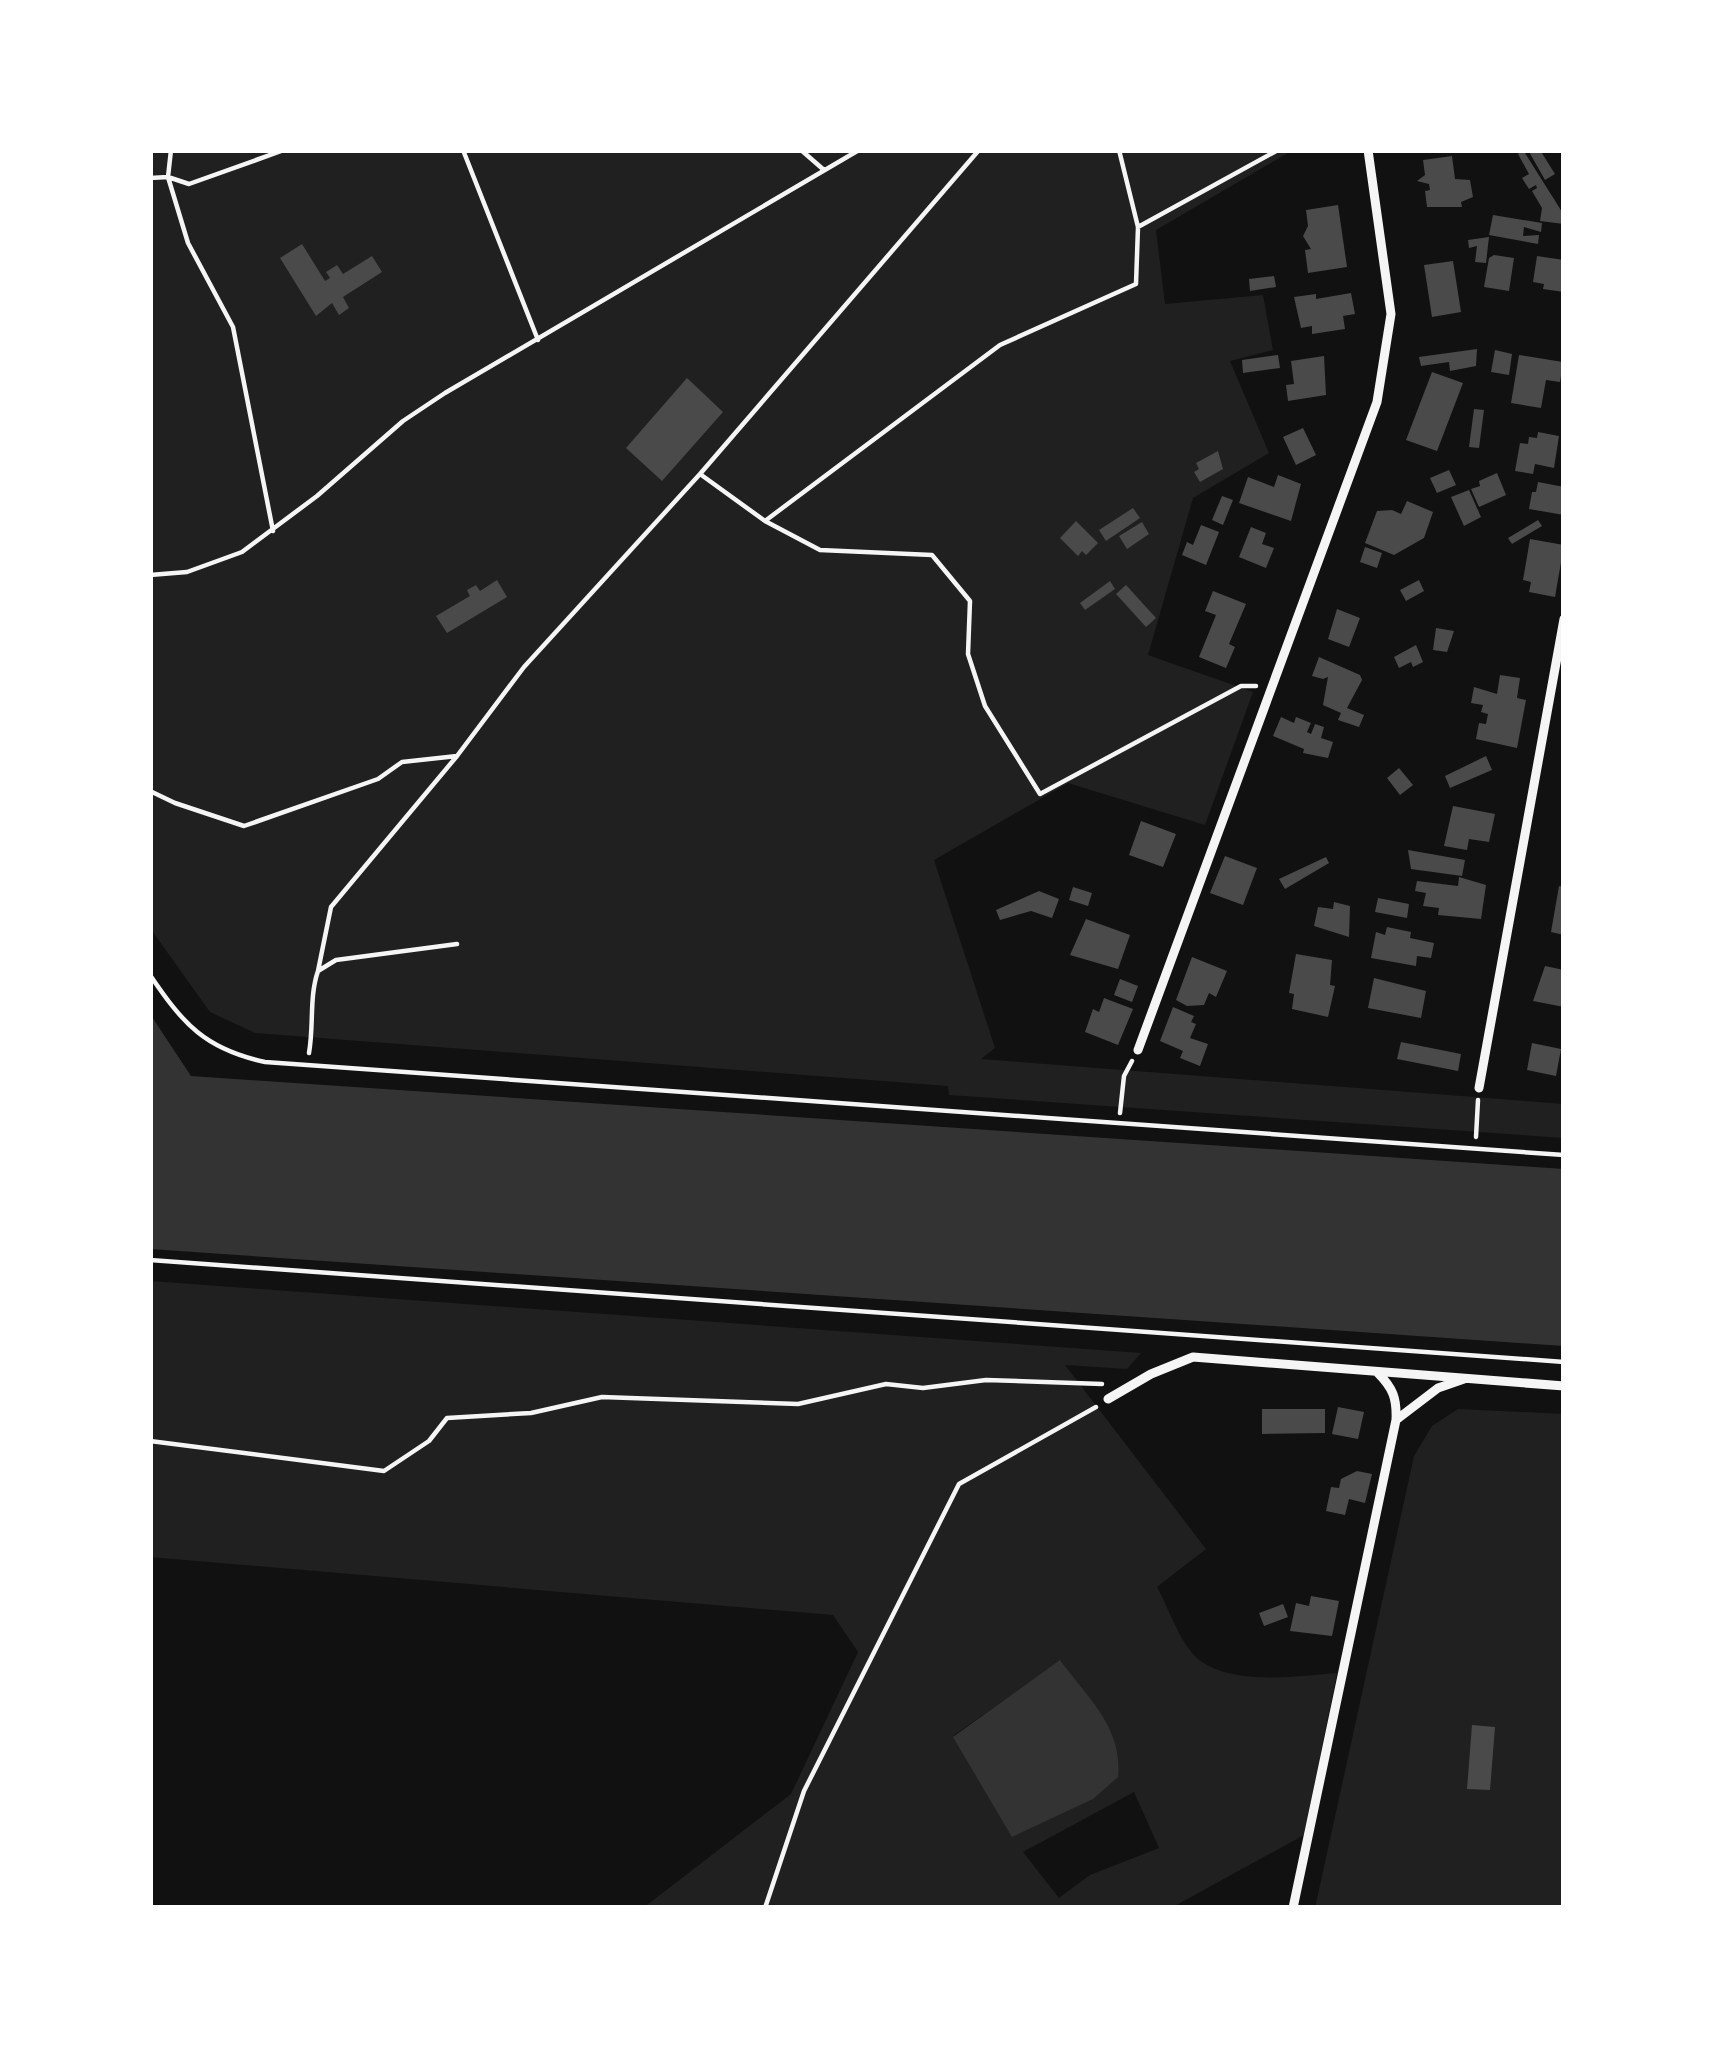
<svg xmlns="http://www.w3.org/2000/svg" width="1714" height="2058" font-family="'PT Sans',sans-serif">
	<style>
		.green { fill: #202020; fill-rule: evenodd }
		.water { fill: #333 }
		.building { fill: #4a4a4a }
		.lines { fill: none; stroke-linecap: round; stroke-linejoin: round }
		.path { stroke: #f5f5f5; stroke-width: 4.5 }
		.service { stroke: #f5f5f5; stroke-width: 4.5 }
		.minor { stroke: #f5f5f5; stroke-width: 9 }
	</style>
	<rect width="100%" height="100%" fill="#111"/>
	<!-- green -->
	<path class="green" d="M 150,150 L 1293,150 L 1156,230 L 1165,304 L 1263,295 L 1273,350 L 1230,361 L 1269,453 L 1193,498 L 1148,655 L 1253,692 L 1205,825 L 1068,783 L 934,860 L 995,1048 L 981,1059 L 1564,1104 L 1564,1138 L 949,1095 L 948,1086 L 255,1033 L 210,1012 L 150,928 Z
		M 150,1281 L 1141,1353 L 1127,1369 L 1065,1365 L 1206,1549 L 1157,1587 C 1168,1607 1177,1635 1192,1653 C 1222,1688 1297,1676 1337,1673 L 1304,1835 L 1171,1908 L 643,1908 L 791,1794 L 858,1652 L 833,1615 L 150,1557 ZM 1061,1661 L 1081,1689 L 953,1736 ZM 1134,1792 L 1159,1848 L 1090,1875 L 1059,1898 L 1023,1852 Z
		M 1458,1409 L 1564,1414 L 1564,1908 L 1315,1908 L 1414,1456 L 1432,1426 Z"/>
	<!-- water -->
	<path class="water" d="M 150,1014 L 191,1076 L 1564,1169 L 1564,1346 L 150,1249 Z
		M 1060,1660 C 1088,1698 1123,1728 1118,1777 L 1093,1799 L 1012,1837 L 953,1737 Z"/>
	<!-- building -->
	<path class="building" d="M 1523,150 L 1564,215 L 1564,224 L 1540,221 L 1542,208 L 1532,191 L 1537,188 L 1536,185 L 1529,189 L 1522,178 L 1529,174 L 1518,154 Z
		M 1528,150 L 1540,150 L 1555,174 L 1545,180 Z
		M 1452,156 L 1455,179 L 1470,180 L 1473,197 L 1461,202 L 1462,207 L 1427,207 L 1425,191 L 1430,190 L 1429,184 L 1417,181 L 1425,175 L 1423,160 Z
		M 1338,205 L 1347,267 L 1308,273 L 1305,250 L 1311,249 L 1303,236 L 1308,226 L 1306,210 Z
		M 1493,215 L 1542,223 L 1541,232 L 1524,227 L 1523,236 L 1539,235 L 1538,244 L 1489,235 Z
		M 1489,237 L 1486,263 L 1475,262 L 1477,246 L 1469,248 L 1468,240 Z
		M 302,244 L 325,281 L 330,278 L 326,272 L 337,265 L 343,274 L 372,256 L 382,272 L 343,297 L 349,308 L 339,315 L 332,303 L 316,316 L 280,258 Z
		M 1494,255 L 1514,258 L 1509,291 L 1484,287 L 1489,258 Z
		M 1537,256 L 1564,260 L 1564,292 L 1543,289 L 1544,284 L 1533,282 Z
		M 1453,261 L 1461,312 L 1432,317 L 1424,265 Z
		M 1274,276 L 1276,287 L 1250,291 L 1249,279 Z
		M 1351,293 L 1355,314 L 1343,316 L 1345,329 L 1312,334 L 1312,326 L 1301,328 L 1294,297 L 1316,294 L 1316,299 Z
		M 1477,349 L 1476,366 L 1450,371 L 1449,362 L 1421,366 L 1419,357 Z
		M 1495,350 L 1512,354 L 1509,375 L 1491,372 Z
		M 1278,355 L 1280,368 L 1243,373 L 1242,360 Z
		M 1519,355 L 1563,362 L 1560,382 L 1546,380 L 1541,408 L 1511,403 Z
		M 1324,356 L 1326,395 L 1288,401 L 1286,385 L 1294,384 L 1291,361 Z
		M 1432,372 L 1463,383 L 1437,451 L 1406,440 Z
		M 687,378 L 723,412 L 662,481 L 626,448 Z
		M 1474,409 L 1484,410 L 1479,448 L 1469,447 Z
		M 1303,428 L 1316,455 L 1296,465 L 1283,437 Z
		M 1538,432 L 1559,436 L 1554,468 L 1535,464 L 1533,474 L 1515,471 L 1520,443 L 1528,444 L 1529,437 L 1537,438 Z
		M 1218,451 L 1223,469 L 1200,482 L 1194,472 L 1199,469 L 1196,463 Z
		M 1449,470 L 1456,485 L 1437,493 L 1430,478 Z
		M 1497,473 L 1506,495 L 1479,507 L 1471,489 L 1480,486 L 1479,481 Z
		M 1278,475 L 1301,484 L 1291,521 L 1239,503 L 1248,477 L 1274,487 Z
		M 1538,482 L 1564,487 L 1564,515 L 1529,509 L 1532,492 L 1536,492 Z
		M 1469,490 L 1481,517 L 1464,526 L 1451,497 Z
		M 1222,496 L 1233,500 L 1223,525 L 1212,520 Z
		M 1407,501 L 1433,512 L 1424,538 L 1394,555 L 1365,543 L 1377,511 L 1392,510 L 1401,514 Z
		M 1133,508 L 1140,518 L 1106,541 L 1099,530 Z
		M 1538,520 L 1542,526 L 1512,544 L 1508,538 Z
		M 1076,521 L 1098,543 L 1086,555 L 1082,551 L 1078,556 L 1060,538 Z
		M 1142,522 L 1149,534 L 1127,549 L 1119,536 Z
		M 1201,525 L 1219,532 L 1206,565 L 1182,555 L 1187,542 L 1193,545 Z
		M 1251,527 L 1266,533 L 1262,544 L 1274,548 L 1266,568 L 1239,557 Z
		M 1530,539 L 1564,545 L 1555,597 L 1529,592 L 1531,582 L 1523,580 Z
		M 1365,547 L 1382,553 L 1377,568 L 1360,562 Z
		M 497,580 L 507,597 L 447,633 L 436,616 L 470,596 L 467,590 L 476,585 L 480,591 Z
		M 1419,580 L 1424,591 L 1406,601 L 1400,590 Z
		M 1110,581 L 1115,589 L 1085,610 L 1080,603 Z
		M 1126,585 L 1156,618 L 1146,627 L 1116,594 Z
		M 1213,591 L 1246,604 L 1229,644 L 1235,647 L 1226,668 L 1199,657 L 1216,615 L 1205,611 Z
		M 1337,609 L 1360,618 L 1349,647 L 1328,639 Z
		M 1436,628 L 1454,631 L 1447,652 L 1433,650 Z
		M 1416,645 L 1423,662 L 1413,667 L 1411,662 L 1399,668 L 1394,657 Z
		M 1319,657 L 1360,675 L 1362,680 L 1347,708 L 1364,715 L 1359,727 L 1338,720 L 1341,713 L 1323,705 L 1328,677 L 1323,679 L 1312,676 Z
		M 1500,675 L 1520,678 L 1517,698 L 1526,700 L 1517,748 L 1476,739 L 1479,723 L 1486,724 L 1488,714 L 1481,712 L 1483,705 L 1471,703 L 1474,687 L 1497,694 Z
		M 1281,717 L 1294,723 L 1296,717 L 1311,723 L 1307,732 L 1311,734 L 1315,724 L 1324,727 L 1321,738 L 1333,742 L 1328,758 L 1303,753 L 1304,749 L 1273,736 Z
		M 1486,756 L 1492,770 L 1450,788 L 1445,776 Z
		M 1399,768 L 1413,785 L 1400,795 L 1387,778 Z
		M 1453,806 L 1495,814 L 1489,842 L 1469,839 L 1467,850 L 1444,846 Z
		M 1141,821 L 1176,834 L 1163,867 L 1129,855 Z
		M 1408,850 L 1465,860 L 1462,876 L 1411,869 Z
		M 1225,856 L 1257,868 L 1243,905 L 1210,893 Z
		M 1326,857 L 1329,863 L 1285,889 L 1279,879 Z
		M 1459,877 L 1486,885 L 1481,919 L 1438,915 L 1439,908 L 1423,906 L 1426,893 L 1415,891 L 1417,881 L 1458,886 Z
		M 1559,886 L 1564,887 L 1564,935 L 1551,932 Z
		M 1073,887 L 1092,893 L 1088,906 L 1069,900 Z
		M 1039,891 L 1059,899 L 1052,918 L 1031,911 L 1000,920 L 996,910 Z
		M 1378,898 L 1409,904 L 1407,918 L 1375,912 Z
		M 1334,902 L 1350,906 L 1349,937 L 1314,926 L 1318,907 L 1333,909 Z
		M 1086,919 L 1130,935 L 1118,969 L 1070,955 Z
		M 1387,927 L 1411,932 L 1410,938 L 1434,943 L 1431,958 L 1417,956 L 1416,966 L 1371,958 L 1376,932 L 1385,935 Z
		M 1296,954 L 1332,960 L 1330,985 L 1335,986 L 1328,1017 L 1292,1009 L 1294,994 L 1289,993 Z
		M 1192,957 L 1227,971 L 1216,997 L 1209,993 L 1204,1005 L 1187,1006 L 1176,1000 Z
		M 1545,966 L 1564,970 L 1564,1007 L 1533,1001 Z
		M 1374,978 L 1426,991 L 1421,1018 L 1368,1008 Z
		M 1120,979 L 1138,986 L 1132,1002 L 1114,995 Z
		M 1104,998 L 1133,1009 L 1118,1045 L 1085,1032 L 1093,1009 L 1099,1012 Z
		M 1173,1007 L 1194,1016 L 1191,1022 L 1196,1024 L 1190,1038 L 1208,1044 L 1200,1066 L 1180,1058 L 1183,1051 L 1160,1041 Z
		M 1401,1042 L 1461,1054 L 1458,1071 L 1397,1059 Z
		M 1532,1043 L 1561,1049 L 1556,1076 L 1527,1070 Z
		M 1338,1407 L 1364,1412 L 1358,1439 L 1332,1434 Z
		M 1262,1409 L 1325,1409 L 1325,1433 L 1262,1434 Z
		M 1357,1471 L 1372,1474 L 1365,1503 L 1349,1499 L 1345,1515 L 1326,1511 L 1331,1487 L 1339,1488 L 1341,1479 Z
		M 1311,1596 L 1339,1601 L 1332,1636 L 1290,1631 L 1296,1603 L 1309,1606 Z
		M 1283,1604 L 1288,1617 L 1264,1626 L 1259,1613 Z
		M 1472,1725 L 1495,1727 L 1490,1790 L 1467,1789 Z"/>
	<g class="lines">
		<!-- path -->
		<path class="path" d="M 171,150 L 168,177 L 188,243 L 233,327 L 273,531
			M 463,150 L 538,340
			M 801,150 L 824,170
			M 150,178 L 168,177 L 189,184 L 284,150
			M 1138,227 L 1278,150
			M 700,474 L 765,521 L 820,550 L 932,555 L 970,601 L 968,654 L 985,706 L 1040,794 L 1241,686 L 1256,686
			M 765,521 L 1000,345 L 1136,284 L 1138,227 L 1119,150
			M 150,575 L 187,572 L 242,552 L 317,496 L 403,421 L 445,393 L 859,150
			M 457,756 L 331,907 L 318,971 L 336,960 L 457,944
			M 150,791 L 175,803 L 244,826 L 378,779 L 402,762 L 457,756 L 524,667 L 700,474 L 979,150
			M 309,1053 C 314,1025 309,997 318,971
			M 1120,1113 L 1124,1076 L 1132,1061
			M 1476,1137 L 1478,1100
			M 150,1441 L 384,1471 L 429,1441 L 447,1418 L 531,1413 L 602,1397 L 798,1404 L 886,1384 L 923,1388 L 986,1380 L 1102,1384
			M 765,1908 L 804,1791 L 959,1484 L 1096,1407"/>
		<!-- service -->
		<path class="service" d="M 150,975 C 183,1024 205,1049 265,1062 L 1564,1155
			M 150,1260 L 1564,1362"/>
		<!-- minor -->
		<path class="minor" d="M 1138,1050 L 1377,402 L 1391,314 L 1368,150
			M 1479,1088 L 1564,619
			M 1377,1372 C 1393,1388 1397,1398 1396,1420
			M 1108,1399 L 1151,1374 L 1193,1357 L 1564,1386
			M 1293,1908 L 1396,1420 L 1438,1388 L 1464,1379"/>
	</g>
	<!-- border -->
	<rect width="1714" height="2058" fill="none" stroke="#ffffff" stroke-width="306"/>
</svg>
